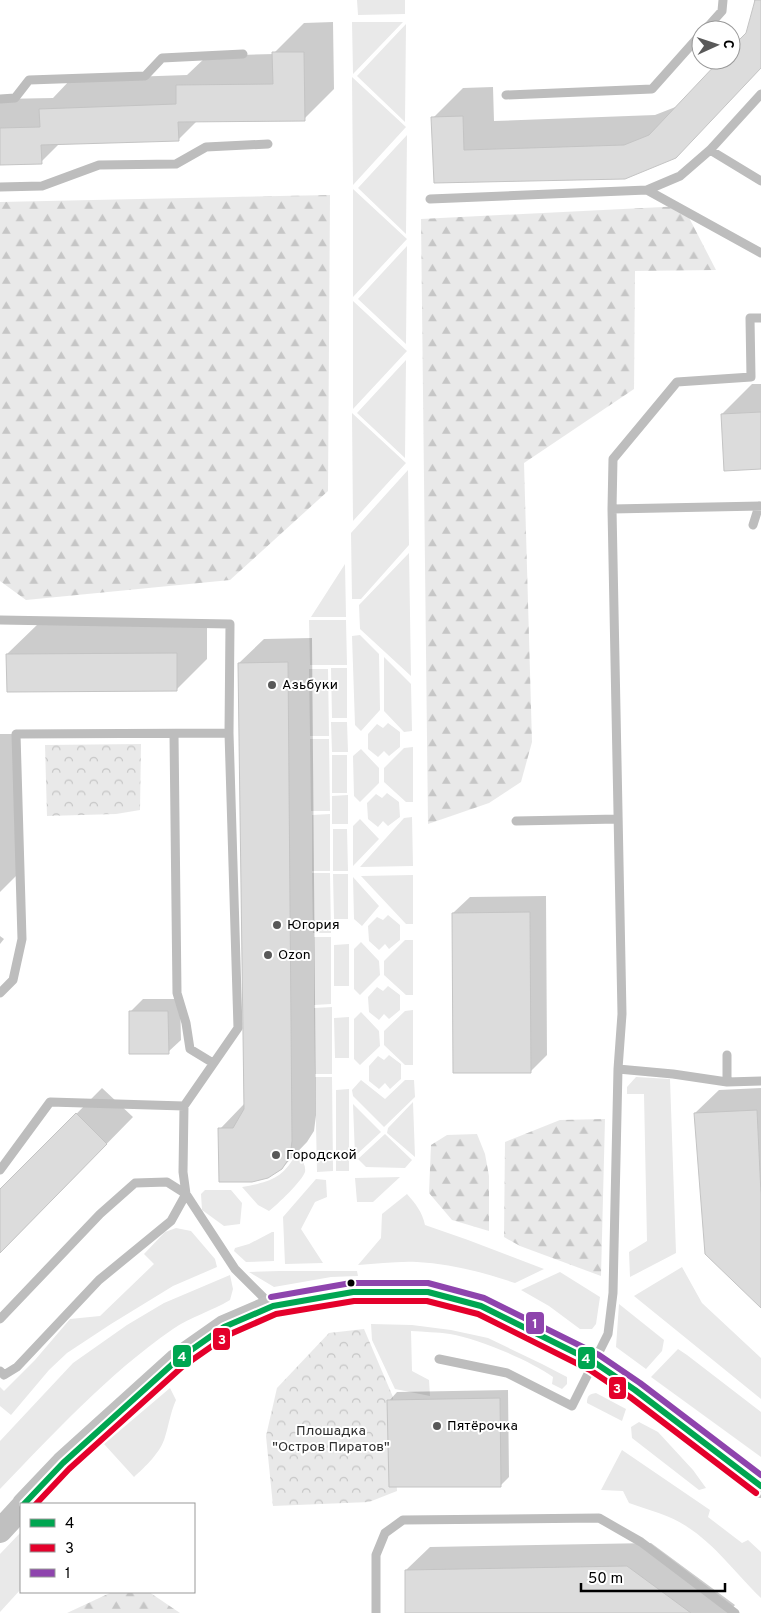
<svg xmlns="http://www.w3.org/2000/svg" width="761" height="1613" font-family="Overpass,sans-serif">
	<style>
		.grass { fill: #e9e9e9 }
		.forest { fill: url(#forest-firs) }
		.park { fill: url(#park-crowns) }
		.shadow { fill: #0003 }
		.building { fill: #dcdcdc; stroke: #c4c4c4 }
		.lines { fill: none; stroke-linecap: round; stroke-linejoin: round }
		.lane { stroke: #bdbdbd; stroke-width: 9 }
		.secondary { stroke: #c0c0c0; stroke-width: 24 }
		.bus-1-casing { stroke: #fff; stroke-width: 10 }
		.bus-2-casing { stroke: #fff; stroke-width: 10 }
		.bus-3-casing { stroke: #fff; stroke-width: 10 }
		.bus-1 { stroke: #00a651; stroke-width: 6 }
		.bus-2 { stroke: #e4002b; stroke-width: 6 }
		.bus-3 { stroke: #8e44ad; stroke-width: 6 }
		.poi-dot { fill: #595959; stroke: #fff; stroke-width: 2 }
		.bus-dot { fill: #000; stroke: #fff; stroke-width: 2 }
		.labels { text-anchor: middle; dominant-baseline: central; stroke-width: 4; stroke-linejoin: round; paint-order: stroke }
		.poi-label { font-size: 14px; fill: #000; stroke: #fff; text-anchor: start }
		.park-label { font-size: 14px; fill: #2e2e2e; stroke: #fff }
		.line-badge { stroke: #fff; stroke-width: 2 }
		.badge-label { font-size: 14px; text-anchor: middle; font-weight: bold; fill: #fff }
	</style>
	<defs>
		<pattern id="forest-firs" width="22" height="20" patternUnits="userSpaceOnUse" patternTransform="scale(1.25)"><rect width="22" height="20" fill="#e9e9e9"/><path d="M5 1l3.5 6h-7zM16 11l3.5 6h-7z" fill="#c6c6c6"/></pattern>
		<pattern id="park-crowns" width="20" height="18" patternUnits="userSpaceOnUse" patternTransform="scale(1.25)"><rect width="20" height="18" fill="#e9e9e9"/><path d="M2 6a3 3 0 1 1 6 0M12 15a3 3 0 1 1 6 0" fill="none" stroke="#c6c6c6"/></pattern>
	</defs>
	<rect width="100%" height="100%" fill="#fff"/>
	<!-- grass -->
	<path class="grass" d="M 357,0 L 405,0 L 405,14 L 358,15 Z
		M 352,22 L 403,22 L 353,74 Z
		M 406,24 L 405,122 L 357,76 Z
		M 352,77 L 406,127 L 353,185 Z
		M 407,135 L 406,234 L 358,188 Z
		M 353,189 L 407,239 L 353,297 Z
		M 407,246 L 406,344 L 358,299 Z
		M 353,301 L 407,351 L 353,409 Z
		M 406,360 L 405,458 L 357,413 Z
		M 352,413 L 406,463 L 353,521 Z
		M 408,470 L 409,545 L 361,599 L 352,599 L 351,533 Z
		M 409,553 L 411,676 L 360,629 L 359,605 Z
		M 345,564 L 346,617 L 311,617 Z
		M 309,620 L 346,620 L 347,665 L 310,665 Z
		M 360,635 L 379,654 L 380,710 L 361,731 L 355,725 L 352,636 Z
		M 384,657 L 411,684 L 412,731 L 404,732 L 384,711 Z
		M 331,668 L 347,668 L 347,718 L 332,718 Z
		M 309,669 L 328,669 L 329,736 L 310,736 Z
		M 331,722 L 347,722 L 348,752 L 332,752 Z
		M 388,723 L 400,732 L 400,747 L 389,756 L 384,751 L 378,757 L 368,749 L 368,734 L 377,724 L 383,728 Z
		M 310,739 L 329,739 L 330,811 L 311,811 Z
		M 413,747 L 413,802 L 406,802 L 384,782 L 384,768 L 404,748 Z
		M 361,749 L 379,768 L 379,783 L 360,802 L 354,796 L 353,756 Z
		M 332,755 L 347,755 L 347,793 L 332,793 Z
		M 387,793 L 399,802 L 400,817 L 388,826 L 383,821 L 378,827 L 368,819 L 367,803 L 376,794 L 382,798 Z
		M 348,795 L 348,824 L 332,824 L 332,796 Z
		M 330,814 L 330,871 L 312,871 L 312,815 Z
		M 412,817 L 413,866 L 360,867 L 404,818 Z
		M 360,819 L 379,839 L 353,866 L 353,826 Z
		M 333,829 L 347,829 L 348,871 L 333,871 Z
		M 312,873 L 330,873 L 331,933 L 313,933 Z
		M 333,874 L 348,874 L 348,919 L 334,919 Z
		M 413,875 L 413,924 L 406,924 L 361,876 Z
		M 353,877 L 379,906 L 362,926 L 354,919 Z
		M 388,915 L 400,925 L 400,940 L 389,949 L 385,944 L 379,950 L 369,941 L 368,926 L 377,917 L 383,920 Z
		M 314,937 L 331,937 L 331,1004 L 314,1005 Z
		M 405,940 L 413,940 L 413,995 L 406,995 L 384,975 L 384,961 Z
		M 361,942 L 379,961 L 380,975 L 360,995 L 354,989 L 354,949 Z
		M 349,944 L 349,986 L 334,986 L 334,945 Z
		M 388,986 L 400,995 L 400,1010 L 389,1019 L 384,1014 L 379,1020 L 369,1012 L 368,997 L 377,987 L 383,991 Z
		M 332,1007 L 332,1074 L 315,1074 L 314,1008 Z
		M 413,1010 L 413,1065 L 405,1065 L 384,1045 L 384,1031 L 405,1011 Z
		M 361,1012 L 379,1031 L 380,1046 L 360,1065 L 354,1059 L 354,1019 Z
		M 349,1017 L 349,1058 L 335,1058 L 334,1018 Z
		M 389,1055 L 401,1064 L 401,1079 L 390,1089 L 385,1083 L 379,1089 L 369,1081 L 369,1066 L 378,1056 L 384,1060 Z
		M 315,1077 L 332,1077 L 333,1171 L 317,1172 Z
		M 636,1077 L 670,1079 L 676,1253 L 630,1277 L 629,1252 L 647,1241 L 644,1094 L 627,1094 L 627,1087 Z
		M 361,1080 L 385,1099 L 405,1080 L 414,1080 L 415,1097 L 384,1127 L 353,1096 L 352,1090 Z
		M 349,1089 L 349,1171 L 336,1171 L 336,1090 Z
		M 413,1102 L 415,1157 L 387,1133 L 388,1128 Z
		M 353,1104 L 381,1132 L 355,1156 Z
		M 385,1134 L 412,1160 L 405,1168 L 366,1167 L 358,1159 Z
		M 295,1156 L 300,1157 C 303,1162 306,1166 305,1172 C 302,1181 277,1205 269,1211 L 258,1205 L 242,1187 C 268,1182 281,1180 295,1156 Z
		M 400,1177 L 373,1202 L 357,1202 L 355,1178 Z
		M 316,1179 L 326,1180 L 327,1197 L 315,1202 L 301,1229 L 323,1263 L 285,1264 L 283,1217 Z
		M 205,1190 L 231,1190 L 242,1203 L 240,1224 L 224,1226 L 202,1210 L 201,1194 Z
		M 407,1194 C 416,1204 422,1212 425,1225 L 468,1240 L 544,1269 L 515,1283 C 483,1272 451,1264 417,1262 C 397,1261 378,1264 358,1265 L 381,1238 L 382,1214 Z
		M 176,1228 L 191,1231 L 215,1259 L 217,1267 L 173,1286 L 111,1324 L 67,1353 L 49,1370 L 11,1415 L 0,1406 L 0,1387 L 4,1391 L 35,1360 L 70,1319 L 100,1316 L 154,1264 L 144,1254 L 165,1232 Z
		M 272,1232 L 274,1232 L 274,1261 L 246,1262 L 234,1251 L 235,1248 L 249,1244 Z
		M 682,1267 L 702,1303 L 761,1358 L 761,1399 L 634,1296 Z
		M 280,1271 L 357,1271 L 358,1276 L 331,1277 L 274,1287 L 249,1272 Z
		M 560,1272 L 600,1297 L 596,1324 L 592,1329 L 580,1329 L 549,1306 L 521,1290 Z
		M 230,1275 L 233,1289 L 230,1300 C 212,1311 190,1317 173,1329 C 108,1374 54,1433 0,1489 L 0,1441 L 73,1363 L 127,1325 L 164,1303 Z
		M 619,1304 L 664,1340 L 662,1351 L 646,1369 L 616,1347 Z
		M 371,1324 L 412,1325 L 451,1330 L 488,1338 L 542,1364 L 567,1377 L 567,1384 L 562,1389 L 552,1384 L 553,1377 C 529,1360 479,1339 450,1334 C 437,1332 424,1332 411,1331 L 412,1371 L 429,1380 L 430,1396 L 395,1389 L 372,1340 Z
		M 678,1349 L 687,1355 L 761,1412 L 761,1457 L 651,1377 Z
		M 170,1388 L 176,1400 C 170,1414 169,1424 165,1437 C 161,1452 145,1467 134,1477 L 104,1444 Z
		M 596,1393 L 626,1409 L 622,1421 L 587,1403 C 587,1396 589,1394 596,1393 Z
		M 639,1422 L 658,1432 L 693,1470 L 706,1488 L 699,1490 L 632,1438 L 631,1427 Z
		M 622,1450 L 710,1510 L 708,1517 L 742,1543 L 748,1540 L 761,1552 L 761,1598 C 736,1574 716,1545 686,1526 C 670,1515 648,1510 629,1503 L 623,1491 L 601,1490 Z
		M 21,1532 L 21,1589 L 0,1612 L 0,1554 Z"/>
	<!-- forest -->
	<path class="forest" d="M 330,195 L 328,491 L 230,580 L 26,600 L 0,581 L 0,202 Z
		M 683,206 L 716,270 L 635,271 L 634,389 L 524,463 L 532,742 L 521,782 L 489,803 L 428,824 L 421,219 Z
		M 605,1119 L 601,1276 L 520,1246 L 504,1237 L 505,1142 L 560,1120 Z
		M 477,1134 L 485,1154 L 489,1176 L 489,1231 L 452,1220 L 429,1193 L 431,1145 L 447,1135 Z
		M 112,1592 L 149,1592 L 180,1613 L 67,1613 Z"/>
	<!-- park -->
	<path class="park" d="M 141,744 L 140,810 L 116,814 L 47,816 L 45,745 Z
		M 364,1329 L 393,1397 L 397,1491 L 369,1502 L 273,1506 L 266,1436 L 277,1388 L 329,1333 Z"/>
	<!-- shadow -->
	<path class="shadow" d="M 754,0 L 761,0 L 761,68 L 675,157 L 435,182 L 433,118 L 463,88 L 493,87 L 494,121 L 655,115 L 678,106 L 722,60 L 731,60 L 731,50 L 747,34 L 754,8 Z
		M 333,22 L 334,89 L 304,119 L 198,120 L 178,140 L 60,143 L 41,162 L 0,163 L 0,99 L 53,98 L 71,79 L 187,75 L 207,56 L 274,54 L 274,53 L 304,23 Z
		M 752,384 L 761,384 L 761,468 L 722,414 Z
		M 207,623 L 207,659 L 176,690 L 7,654 L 38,624 Z
		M 312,638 L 316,1115 L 314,1131 L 307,1142 L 282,1168 L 220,1129 L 244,1104 L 239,663 L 264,639 Z
		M 0,734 L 14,734 L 20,872 L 0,892 Z
		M 546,896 L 547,1055 L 530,1072 L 453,913 L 470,897 Z
		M 0,936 L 4,939 L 0,944 Z
		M 143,999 L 180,999 L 181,1040 L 168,1052 L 130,1012 Z
		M 102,1088 L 133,1117 L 0,1253 L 0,1191 Z
		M 761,1088 L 761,1306 L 695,1113 L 719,1090 Z
		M 508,1390 L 509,1477 L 500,1486 L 389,1401 L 397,1392 Z
		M 651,1543 L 735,1605 L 728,1613 L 406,1613 L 406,1570 L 430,1547 Z"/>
	<!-- building -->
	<path class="building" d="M 755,0 L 761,0 L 761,68 L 676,158 L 625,179 L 434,183 L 431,117 L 463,116 L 464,150 L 624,145 L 649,135 L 720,60 L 731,60 L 731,48 L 746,33 Z
		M 272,52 L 304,52 L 305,121 L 178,122 L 179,141 L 41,145 L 42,164 L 0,165 L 0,128 L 40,127 L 39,109 L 176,104 L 176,85 L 273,84 Z
		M 761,412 L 761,469 L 724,471 L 721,414 Z
		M 177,653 L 177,691 L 7,692 L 6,654 Z
		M 288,662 L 292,1141 L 290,1157 L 282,1169 L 268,1178 L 252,1182 L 219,1182 L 218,1128 L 233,1128 L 244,1109 L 238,663 Z
		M 530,912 L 531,1073 L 453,1073 L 452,913 Z
		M 129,1011 L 168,1011 L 169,1054 L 129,1054 Z
		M 757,1110 L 761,1194 L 761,1308 L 705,1254 L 694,1113 Z
		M 76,1113 L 107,1144 L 0,1253 L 0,1189 Z
		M 500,1398 L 501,1487 L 389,1487 L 387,1400 Z
		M 627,1566 L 691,1613 L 405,1613 L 405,1570 Z"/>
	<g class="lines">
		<!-- lane -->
		<path class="lane" d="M 705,30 L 722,11 L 723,0
			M 506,95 L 652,89 L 701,34
			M 0,99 L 15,98 L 29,80 L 145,76 L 162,58 L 243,54
			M 710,150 L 761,181
			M 0,187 L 42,186 L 99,165 L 176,164 L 206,147 L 268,144
			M 647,190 L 761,253
			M 430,199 L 647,190 L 680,176 L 710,150 L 761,94
			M 612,509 L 761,506
			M 753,525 L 759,506
			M 0,620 L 230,624 L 229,733 L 238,1028 L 184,1106 L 183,1172 L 186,1194 L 235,1269 L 271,1305
			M 174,734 L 177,993 L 186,1023 L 190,1049 L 213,1063
			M 516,821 L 618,819
			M 0,993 L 13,980 L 22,939 L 16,734 L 229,733
			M 618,1069 L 673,1074 L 727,1082 L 761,1081
			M 727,1082 L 727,1055
			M 0,1170 L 50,1102 L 184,1106
			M 0,1319 L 100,1214 L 135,1183 L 167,1182 L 186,1194 L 171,1221 L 99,1280 L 17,1367 L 4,1375 L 0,1371
			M 439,1359 L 507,1373 L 572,1406 L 608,1334 L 613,1293 L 618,1069 L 622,1014 L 612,509 L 613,459 L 677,382 L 751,377 L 750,318 L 761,318
			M 376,1613 L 376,1555 L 385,1533 L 403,1520 L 599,1518 L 641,1542 L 735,1613"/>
		<!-- secondary -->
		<path class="secondary" d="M 24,1504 L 63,1463 L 177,1360 L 224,1327 L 273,1306 L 353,1292 L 428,1292 L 481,1306 L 594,1362 L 635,1390 L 761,1486
			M 0,1531 L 21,1508"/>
		<defs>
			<path id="bus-1" d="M 24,1504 L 63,1463 L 177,1360 L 224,1327 L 273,1306 L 353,1292 L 428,1292 L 481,1306 L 594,1362 L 635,1390 L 761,1486"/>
			<path id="bus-2" d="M 36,1504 L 69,1469 L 182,1367 L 228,1335 L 276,1314 L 354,1301 L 427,1301 L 478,1314 L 590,1370 L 630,1397 L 756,1493"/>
			<path id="bus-3" d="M 271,1297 L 351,1283 L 428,1283 L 484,1298 L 599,1355 L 640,1383 L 761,1475"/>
		</defs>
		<!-- bus-1 casing -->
		<use href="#bus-1" class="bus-1-casing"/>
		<!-- bus-2 casing -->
		<use href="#bus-2" class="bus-2-casing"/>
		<!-- bus-3 casing -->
		<use href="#bus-3" class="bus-3-casing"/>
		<!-- bus-1 -->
		<use href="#bus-1" class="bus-1"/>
		<!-- bus-2 -->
		<use href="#bus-2" class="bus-2"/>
		<!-- bus-3 -->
		<use href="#bus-3" class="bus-3"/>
	</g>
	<!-- markers -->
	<g class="poi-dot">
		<circle cx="272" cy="685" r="5"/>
		<circle cx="277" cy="925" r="5"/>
		<circle cx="268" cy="955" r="5"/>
		<circle cx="276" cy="1155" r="5"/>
		<circle cx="437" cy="1426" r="5"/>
	</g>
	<circle class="bus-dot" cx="351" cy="1283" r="4.5"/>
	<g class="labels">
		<!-- poi labels -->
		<g class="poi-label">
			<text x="282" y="685">Азьбуки</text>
			<text x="287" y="925">Югория</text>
			<text x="278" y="955">Ozon</text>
			<text x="286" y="1155">Городской</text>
			<text x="447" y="1426">Пятёрочка</text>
		</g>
		<!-- park labels -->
		<g class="park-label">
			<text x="331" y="1431">Плошадка<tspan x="331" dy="16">"Остров Пиратов"</tspan></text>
		</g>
	</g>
	<g class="line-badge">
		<rect x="525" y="1311" width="20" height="24" rx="5" fill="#8e44ad"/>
		<rect x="212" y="1327" width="19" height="24" rx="5" fill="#e4002b"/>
		<rect x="172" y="1344" width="20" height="24" rx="5" fill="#00a651"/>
		<rect x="577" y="1346" width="19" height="24" rx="5" fill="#00a651"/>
		<rect x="608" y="1376" width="19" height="24" rx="5" fill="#e4002b"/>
	</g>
	<g class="badge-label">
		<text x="535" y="1328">1</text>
		<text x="222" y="1344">3</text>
		<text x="182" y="1361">4</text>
		<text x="586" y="1363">4</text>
		<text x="617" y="1393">3</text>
	</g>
	<!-- legend -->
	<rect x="20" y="1503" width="175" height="90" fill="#ffffff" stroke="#999999"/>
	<rect x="30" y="1519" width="25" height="8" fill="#00a651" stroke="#999999"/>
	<text x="65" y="1528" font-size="15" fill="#000000">4</text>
	<rect x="30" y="1544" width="25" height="8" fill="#e4002b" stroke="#999999"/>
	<text x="65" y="1553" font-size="15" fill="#000000">3</text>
	<rect x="30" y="1569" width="25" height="8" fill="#8e44ad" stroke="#999999"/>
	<text x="65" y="1578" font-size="15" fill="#000000">1</text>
	<!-- north arrow -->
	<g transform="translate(716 45) rotate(87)"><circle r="24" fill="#ffffff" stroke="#999999"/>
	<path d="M0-4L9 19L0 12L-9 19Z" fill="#595959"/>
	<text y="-8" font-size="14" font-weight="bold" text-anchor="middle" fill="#000000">С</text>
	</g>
	<!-- scale -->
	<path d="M581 1583v8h144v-8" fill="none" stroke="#000000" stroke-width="2.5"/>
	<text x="588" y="1583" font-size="15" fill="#000000" stroke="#ffffff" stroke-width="4" paint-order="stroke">50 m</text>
</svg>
